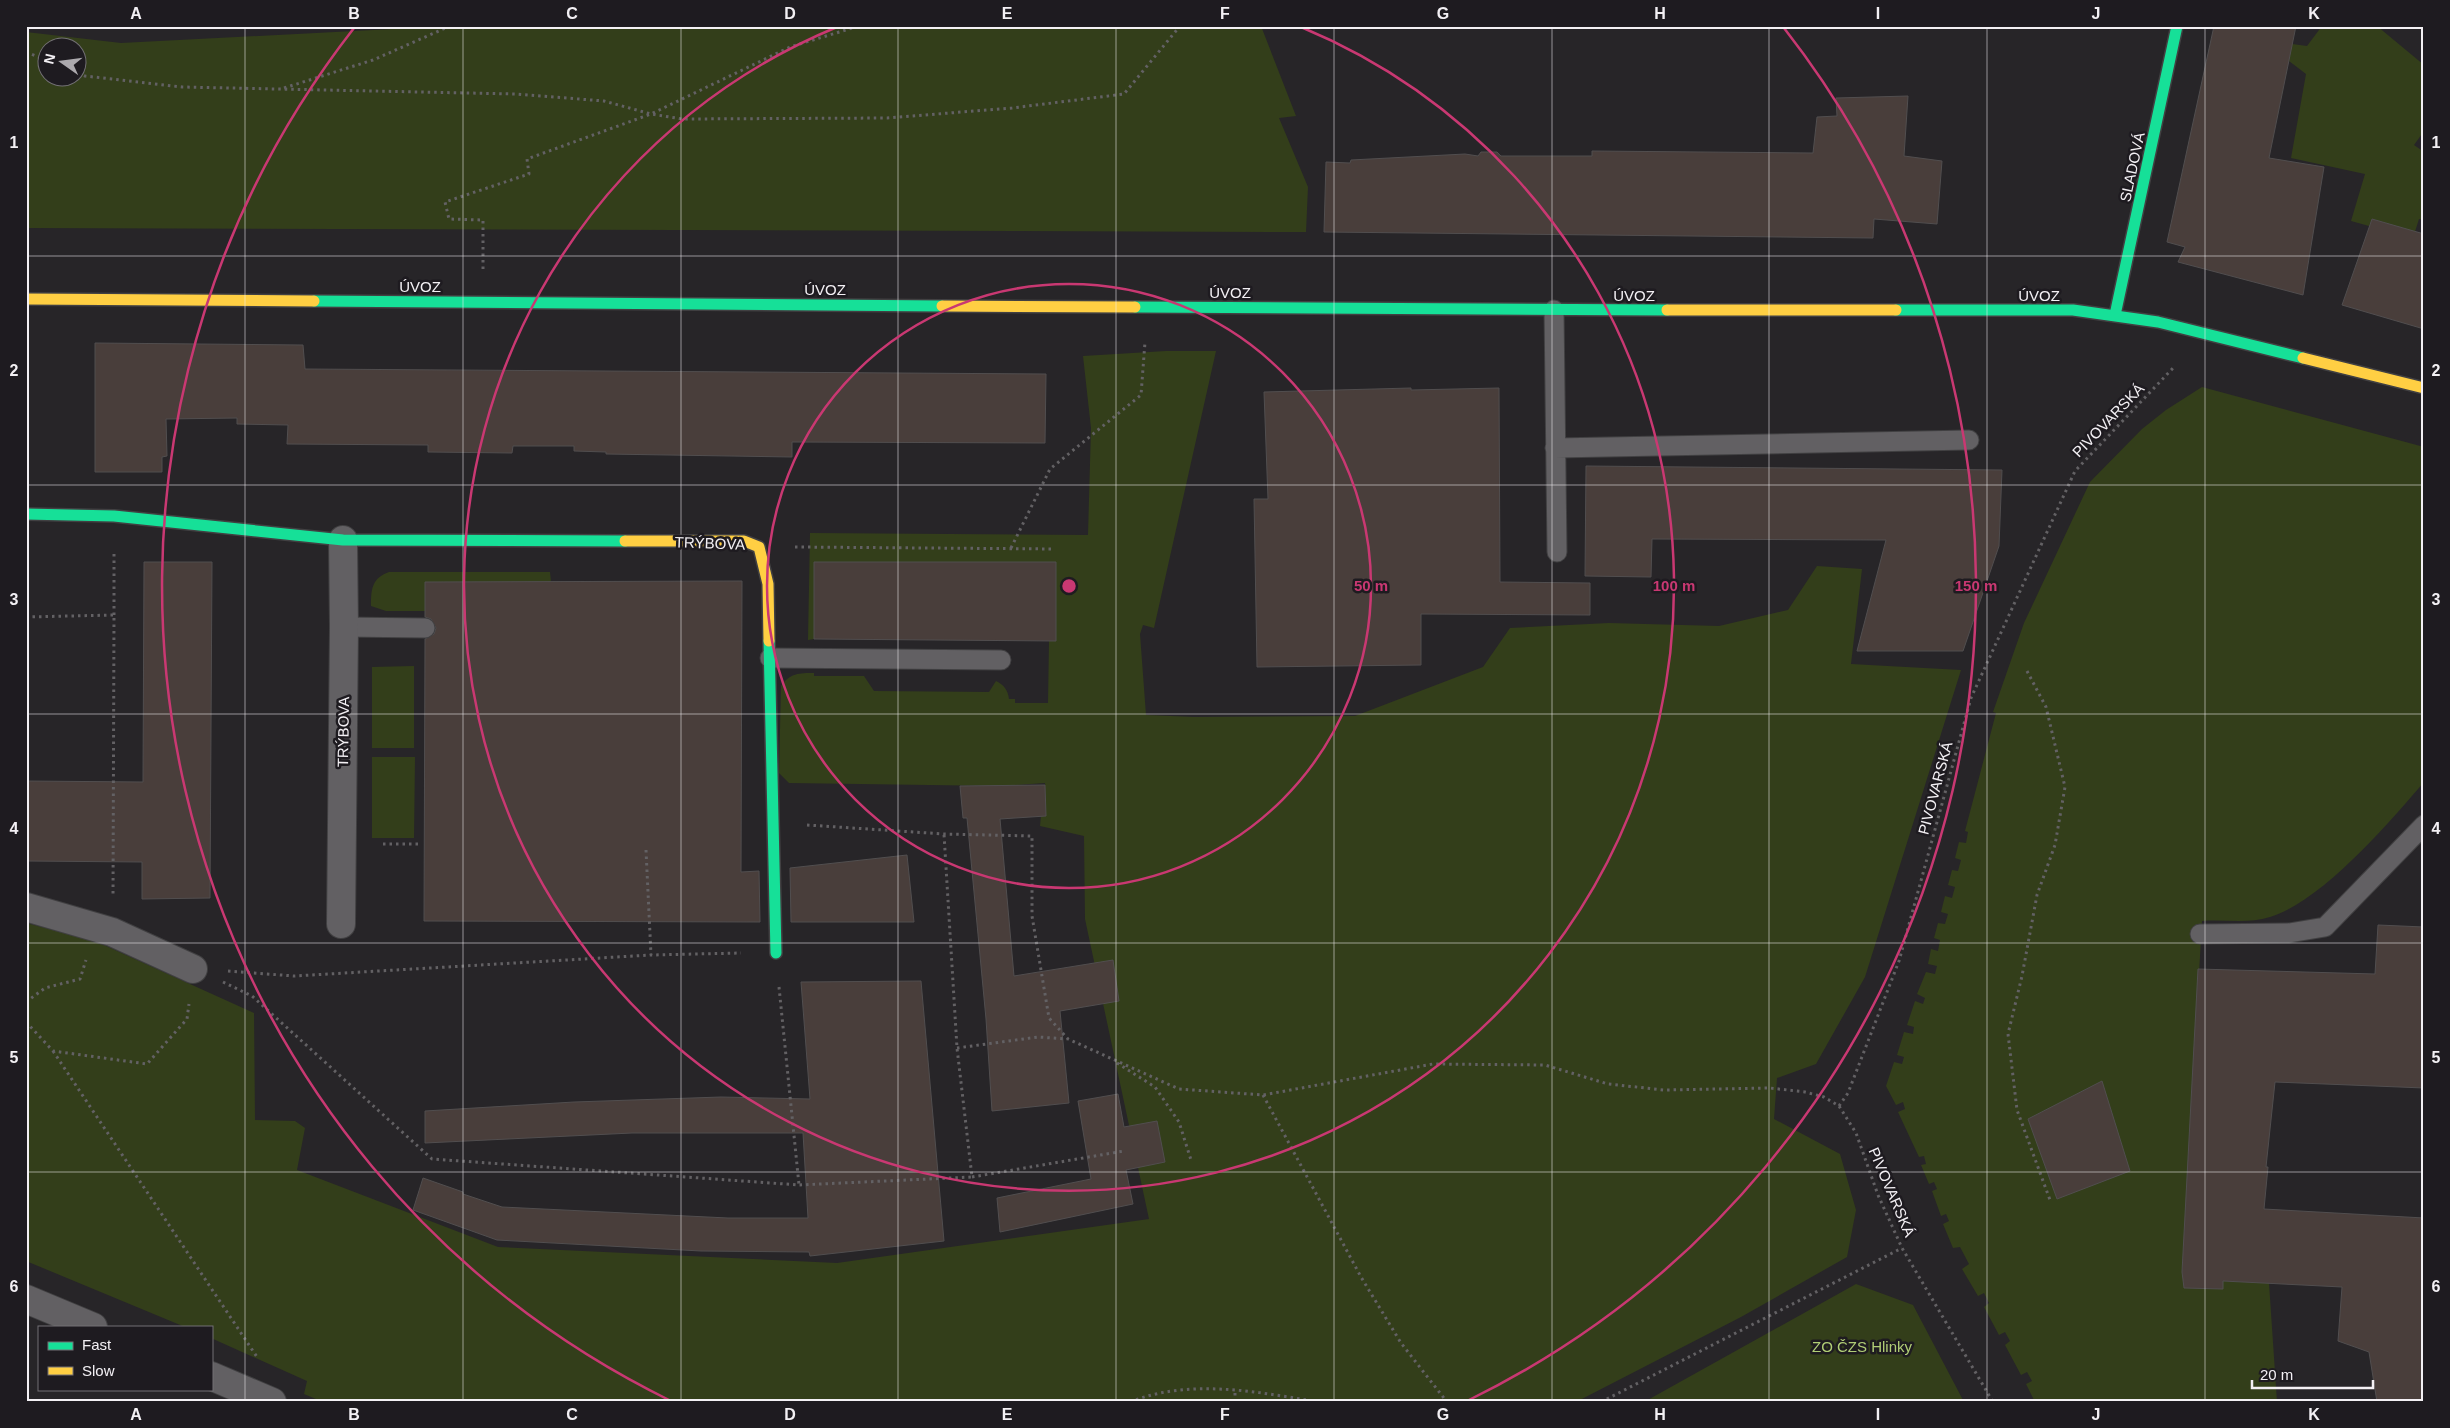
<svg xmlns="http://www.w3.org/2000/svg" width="2450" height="1428" font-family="Helvetica,sans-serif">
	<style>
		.green { fill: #333e1a; fill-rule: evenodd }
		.building { fill: #493e3b; stroke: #514e4f }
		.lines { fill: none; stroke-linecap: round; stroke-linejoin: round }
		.lane-casing { stroke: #414042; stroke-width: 21 }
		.street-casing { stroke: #414042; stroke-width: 30 }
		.fast-casing { stroke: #414042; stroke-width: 14 }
		.slow-casing { stroke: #414042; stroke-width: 14 }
		.path { stroke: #636164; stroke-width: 3; stroke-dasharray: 2.5 4; stroke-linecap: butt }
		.lane { stroke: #626063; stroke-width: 19 }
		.street { stroke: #626063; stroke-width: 28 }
		.fast { stroke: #16e098; stroke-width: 11 }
		.slow { stroke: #ffcf43; stroke-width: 11 }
		.grid { fill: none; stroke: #f3f0f4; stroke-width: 1; stroke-opacity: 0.55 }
		.ring { fill: none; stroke: #c93872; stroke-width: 2.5 }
		.labels { text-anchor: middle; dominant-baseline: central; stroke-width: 5; stroke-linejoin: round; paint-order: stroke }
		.street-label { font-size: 15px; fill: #f3f0f4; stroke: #1e1b20 }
		.park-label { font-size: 15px; fill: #b1ce76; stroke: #1e1b20 }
		.centre { fill: #c93872; stroke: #1e1b20; stroke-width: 2.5 }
		.ring-label { font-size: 15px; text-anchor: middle; font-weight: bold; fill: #c93872; stroke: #1e1b20; stroke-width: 5; stroke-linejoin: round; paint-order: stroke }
		.neatline { fill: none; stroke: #f3f0f4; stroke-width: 2 }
		.grid-label { font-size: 16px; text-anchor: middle; font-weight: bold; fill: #f3f0f4 }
	</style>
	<rect width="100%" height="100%" fill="#272528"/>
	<!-- green -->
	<path class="green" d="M 450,26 L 1261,26 L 1296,116 L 1279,118 L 1308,187 L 1306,232 L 26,228 L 26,32 L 121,43 ZM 48,48 L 78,48 L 78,78 L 48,78 Z
		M 2322,26 L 2377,26 L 2424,65 L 2424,131 L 2414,145 L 2424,152 L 2424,220 L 2419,219 L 2413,238 L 2385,230 L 2386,223 L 2372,219 L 2369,226 L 2351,221 L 2365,174 L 2291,158 L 2306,74 L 2289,61 L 2292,44 L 2307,46 Z
		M 1166,351 L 1216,351 L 1154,628 L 1143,625 L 1140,634 L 1146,715 L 1194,717 L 1355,716 L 1483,667 L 1510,628 L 1609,623 L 1719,626 L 1788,610 L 1817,566 L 1862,569 L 1851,664 L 1961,670 L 1865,977 L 1816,1064 L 1777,1078 L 1774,1119 L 1840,1154 L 1856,1210 L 1847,1257 L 1741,1317 L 1576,1402 L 323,1402 L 304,1394 L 307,1381 L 211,1338 L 211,1327 L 185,1327 L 26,1261 L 26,923 L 95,941 L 254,1013 L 255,1120 L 295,1121 L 305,1128 L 297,1170 L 498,1247 L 837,1263 L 1149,1219 L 1085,919 L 1084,836 L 1040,826 L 1041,816 L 1046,816 L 1045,783 L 1000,786 L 789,783 L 779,773 L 781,686 C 790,673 799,673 814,673 L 814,676 L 864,676 L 874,691 L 989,692 L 996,681 C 1004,685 1008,690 1009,699 L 1015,699 L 1015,703 L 1048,703 L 1049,641 L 1056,641 L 1056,562 L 814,562 L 814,639 L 808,640 L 810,533 L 1088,535 L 1091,428 L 1083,356 Z
		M 2202,387 L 2424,447 L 2424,782 C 2389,823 2321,902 2270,917 C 2248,924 2224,919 2202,921 L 2182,1272 L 2184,1288 L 2222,1289 L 2223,1281 L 2269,1283 L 2277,1402 L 2035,1402 L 2026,1384 L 2032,1381 L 2027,1372 L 2021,1375 L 2005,1345 L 2010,1341 L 2005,1332 L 1999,1335 L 1984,1307 L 1989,1303 L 1984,1293 L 1978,1296 L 1962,1269 L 1969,1264 L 1960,1247 L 1953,1248 L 1943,1224 L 1949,1221 L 1946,1214 L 1941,1216 L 1932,1191 L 1937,1189 L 1934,1182 L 1929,1184 L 1921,1165 L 1926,1164 L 1924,1156 L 1919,1157 L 1898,1112 L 1905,1109 L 1903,1102 L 1896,1105 L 1886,1086 L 1894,1062 L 1902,1064 L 1904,1057 L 1897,1055 L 1904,1032 L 1913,1034 L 1914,1027 L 1907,1025 L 1915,1001 L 1923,1004 L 1925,998 L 1917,994 L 1926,972 L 1935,974 L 1937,966 L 1928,964 L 1931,949 L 1938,951 L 1940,940 L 1934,938 L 1938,923 L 1945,924 L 1948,914 L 1941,912 L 1945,896 L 1952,898 L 1955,887 L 1948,885 L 1952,870 L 1958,871 L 1961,860 L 1955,858 L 1959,842 L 1966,843 L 1968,832 L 1965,831 L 1996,713 L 1993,712 L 2024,623 L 2090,482 L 2142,429 L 2166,410 Z
		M 389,572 L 550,572 L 551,582 L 425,582 L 425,611 L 386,611 L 371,606 C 371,589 372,578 389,572 Z
		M 414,666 L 414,748 L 372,748 L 372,667 Z
		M 372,757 L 415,757 L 414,838 L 372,838 Z
		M 1856,1284 L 1913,1305 L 1964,1402 L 1644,1402 Z"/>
	<!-- building -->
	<path class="building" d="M 2214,26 L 2296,26 L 2269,158 L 2324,167 L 2303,295 L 2178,262 L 2185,247 L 2167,242 Z
		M 1908,96 L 1904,156 L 1942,161 L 1937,224 L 1874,219 L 1873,238 L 1324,232 L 1326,162 L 1350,163 L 1351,160 L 1465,154 L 1478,156 L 1481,152 L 1497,152 L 1501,156 L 1592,156 L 1592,151 L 1813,153 L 1817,117 L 1837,116 L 1836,98 Z
		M 2372,219 L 2424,234 L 2424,329 L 2342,305 Z
		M 95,343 L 303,345 L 305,369 L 1046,374 L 1045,443 L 792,442 L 792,457 L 606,454 L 606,452 L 574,451 L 574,446 L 513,446 L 512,453 L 428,452 L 428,445 L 287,444 L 288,425 L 237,424 L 237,418 L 166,419 L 167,456 L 162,457 L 162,472 L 95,472 Z
		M 1411,388 L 1411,390 L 1499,388 L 1500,582 L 1590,583 L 1590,615 L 1421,614 L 1421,665 L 1257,667 L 1254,499 L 1268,499 L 1264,392 Z
		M 1586,466 L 2002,470 L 1999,546 L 1963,651 L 1857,651 L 1886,540 L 1652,539 L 1651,577 L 1585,576 Z
		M 144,562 L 212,562 L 210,898 L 142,899 L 142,862 L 26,861 L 26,781 L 143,782 Z
		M 814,562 L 1056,562 L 1056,641 L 814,639 Z
		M 742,581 L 741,872 L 759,871 L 760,922 L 424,921 L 425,639 L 434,634 L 436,628 L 431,619 L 425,617 L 425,582 Z
		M 1045,785 L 1046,816 L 1000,819 L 1014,976 L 1113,960 L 1119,1001 L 1060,1011 L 1069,1103 L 992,1111 L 986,1019 L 967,818 L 963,818 L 960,786 Z
		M 907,855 L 914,922 L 791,922 L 790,868 Z
		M 2378,925 L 2424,927 L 2424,1088 L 2275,1082 L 2266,1167 L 2268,1167 L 2264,1209 L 2424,1218 L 2424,1402 L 2377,1402 L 2369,1352 L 2338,1341 L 2342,1287 L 2223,1281 L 2223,1289 L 2184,1288 L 2182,1272 L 2198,969 L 2375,974 Z
		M 921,981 L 944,1241 L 810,1256 L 809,1252 L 701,1251 L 497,1240 L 413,1210 L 423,1178 L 463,1192 L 463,1194 L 502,1207 L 728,1218 L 808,1218 L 803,1133 L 632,1133 L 425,1143 L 425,1111 L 574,1102 L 721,1097 L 810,1099 L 801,982 Z
		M 2102,1081 L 2130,1171 L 2057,1199 L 2028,1119 Z
		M 1118,1094 L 1124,1127 L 1157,1121 L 1165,1162 L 1126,1170 L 1133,1204 L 1000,1232 L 997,1198 L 1091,1179 L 1078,1101 Z"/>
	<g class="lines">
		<defs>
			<path id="lane" d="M 1554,310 L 1557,552
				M 1555,448 L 1969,440
				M 344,627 L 425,628
				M 770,658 L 1001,660
				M 2200,934 L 2289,933 L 2325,927 L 2424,825"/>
			<path id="street" d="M 26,907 L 112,932 L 193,969
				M 341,924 L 344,627 L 343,540
				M 26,1299 L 93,1327
				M 211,1376 L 272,1402"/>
			<path id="fast" d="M 314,301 L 942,306
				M 1135,307 L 1667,310
				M 1896,310 L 2073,310 L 2158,322 L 2303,358
				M 2115,315 L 2177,26
				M 26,514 L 114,516 L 343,540 L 625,541
				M 769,641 L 776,953"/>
			<path id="slow" d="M 26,299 L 314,301
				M 942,306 L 1135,307
				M 1667,310 L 1896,310
				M 2303,358 L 2424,388
				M 625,541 L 744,541 L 759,547 L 768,584 L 769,641"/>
		</defs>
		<!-- lane casing -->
		<use href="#lane" class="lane-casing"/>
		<!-- street casing -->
		<use href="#street" class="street-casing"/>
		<!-- fast casing -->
		<use href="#fast" class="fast-casing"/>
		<!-- slow casing -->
		<use href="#slow" class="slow-casing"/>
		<!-- path -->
		<path class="path" d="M 26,52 L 48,61
			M 78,73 L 85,76 L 182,87 L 515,94 L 604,101 L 651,114 L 682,119 L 887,118 L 1012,108 L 1124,94 L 1180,26
			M 284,88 L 373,60 L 450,26
			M 483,269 L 483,220 L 449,219 L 445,202 L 529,174 L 527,159 L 651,114 L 790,47 L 859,26
			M 795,547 L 1055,549
			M 1011,548 L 1050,469 L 1141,395 L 1145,342
			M 114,615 L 114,551
			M 26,617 L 114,615 L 113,897
			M 2027,671 L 2046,707 L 2065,787 L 2055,845 L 2037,895 L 2022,976 L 2008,1034 L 2017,1110 L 2050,1200
			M 807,825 L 944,834 L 1032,836 L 1032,916 L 1049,1018 L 1068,1039 L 1179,1089 L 1263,1095 L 1433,1064 L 1545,1065 L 1608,1084 L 1664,1090 L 1770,1088 L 1805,1092 L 1824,1097 L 1839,1106 L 1856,1133 L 1878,1195 L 1902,1248 L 1993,1402
			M 383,844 L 420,844
			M 646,850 L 651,955
			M 228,971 L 294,976 L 651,955 L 741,953
			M 223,982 L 252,996 L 432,1159 L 799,1185 L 972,1177 L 957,1048 L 944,834
			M 779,987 L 799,1185
			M 26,1002 L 45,988 L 80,979 L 86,960
			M 26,1022 L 53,1051 L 147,1064 L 187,1019 L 189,1004
			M 957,1048 L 1038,1037 L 1067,1039
			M 53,1051 L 257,1357
			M 1117,1063 L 1155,1087 L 1179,1122 L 1191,1160
			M 1263,1095 L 1361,1277 L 1401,1343 L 1447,1402
			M 1839,1106 L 1848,1093 L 1899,961 L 1971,698 L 2075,471 L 2175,366
			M 972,1177 L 1124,1151
			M 1130,1402 C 1190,1378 1257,1392 1319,1402
			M 1235,1402 L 1235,1389
			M 1601,1402 L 1902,1248"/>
		<!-- lane -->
		<use href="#lane" class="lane"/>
		<!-- street -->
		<use href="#street" class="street"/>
		<!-- fast -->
		<use href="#fast" class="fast"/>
		<!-- slow -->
		<use href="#slow" class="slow"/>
	</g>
	<!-- grid -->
	<path class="grid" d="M 245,26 L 245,1402M 463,26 L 463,1402M 681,26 L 681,1402M 898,26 L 898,1402M 1116,26 L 1116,1402M 1334,26 L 1334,1402M 1552,26 L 1552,1402M 1769,26 L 1769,1402M 1987,26 L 1987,1402M 2205,26 L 2205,1402M 26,256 L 2424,256M 26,485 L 2424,485M 26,714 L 2424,714M 26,943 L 2424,943M 26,1172 L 2424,1172"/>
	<!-- distance rings -->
	<g class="ring">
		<circle cx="1069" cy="586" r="302"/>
		<path d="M1301 27A605 605 0 1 1 837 27"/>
		<path d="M671 1401A907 907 0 0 1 354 28M1784 28A907 907 0 0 1 1467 1401"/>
	</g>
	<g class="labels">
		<!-- street labels -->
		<g class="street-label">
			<text transform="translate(2132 167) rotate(-78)">SLADOVÁ</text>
			<text x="420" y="286">ÚVOZ</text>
			<text x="825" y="289">ÚVOZ</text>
			<text x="1230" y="292">ÚVOZ</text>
			<text x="1634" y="295">ÚVOZ</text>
			<text x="2039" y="295">ÚVOZ</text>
			<text transform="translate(2108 420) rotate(-46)">PIVOVARSKÁ</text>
			<text transform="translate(710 543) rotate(2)">TRÝBOVA</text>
			<text transform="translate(343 732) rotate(-89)">TRÝBOVA</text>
			<text transform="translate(1935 788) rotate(-75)">PIVOVARSKÁ</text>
			<text transform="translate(1892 1192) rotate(67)">PIVOVARSKÁ</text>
		</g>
		<!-- park labels -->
		<g class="park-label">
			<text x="1862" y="1346">ZO ČZS Hlinky</text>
		</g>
	</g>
	<circle cx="1069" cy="586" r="8" class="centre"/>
	<g class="ring-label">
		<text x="1371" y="591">50 m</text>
		<text x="1674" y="591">100 m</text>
		<text x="1976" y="591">150 m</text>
	</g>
	<!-- border -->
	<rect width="2450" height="1428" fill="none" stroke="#1e1b20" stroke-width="55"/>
	<!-- legend -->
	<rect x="38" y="1326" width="175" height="65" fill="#1e1b20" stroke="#737075"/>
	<rect x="48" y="1342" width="25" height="8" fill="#16e098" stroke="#737075"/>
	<text x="82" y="1350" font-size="15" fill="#f3f0f4">Fast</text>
	<rect x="48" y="1367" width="25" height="8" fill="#ffcf43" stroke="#737075"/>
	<text x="82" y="1376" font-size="15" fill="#f3f0f4">Slow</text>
	<!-- north arrow -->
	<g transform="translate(62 62) rotate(284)"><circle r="24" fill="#1e1b20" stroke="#737075"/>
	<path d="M0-4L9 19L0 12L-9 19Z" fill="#aca9ad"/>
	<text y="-8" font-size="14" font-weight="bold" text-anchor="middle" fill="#f3f0f4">N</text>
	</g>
	<!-- scale -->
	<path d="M2252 1380v8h121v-8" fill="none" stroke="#f3f0f4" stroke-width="2.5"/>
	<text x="2260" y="1380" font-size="15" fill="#f3f0f4" stroke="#1e1b20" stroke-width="4" paint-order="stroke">20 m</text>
	<rect x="28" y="28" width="2394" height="1372" class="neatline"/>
	<g class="grid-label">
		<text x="136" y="19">A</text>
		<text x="354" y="19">B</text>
		<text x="572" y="19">C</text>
		<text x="790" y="19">D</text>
		<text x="1007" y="19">E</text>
		<text x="1225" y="19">F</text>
		<text x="1443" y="19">G</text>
		<text x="1660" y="19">H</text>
		<text x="1878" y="19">I</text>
		<text x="2096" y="19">J</text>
		<text x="2314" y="19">K</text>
		<text x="14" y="148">1</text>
		<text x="2436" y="148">1</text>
		<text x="14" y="376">2</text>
		<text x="2436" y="376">2</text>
		<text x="14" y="605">3</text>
		<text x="2436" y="605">3</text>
		<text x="14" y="834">4</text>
		<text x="2436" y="834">4</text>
		<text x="14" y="1063">5</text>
		<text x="2436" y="1063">5</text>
		<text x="14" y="1292">6</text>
		<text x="2436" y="1292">6</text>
		<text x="136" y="1420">A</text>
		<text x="354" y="1420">B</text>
		<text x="572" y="1420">C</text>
		<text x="790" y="1420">D</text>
		<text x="1007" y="1420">E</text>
		<text x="1225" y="1420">F</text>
		<text x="1443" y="1420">G</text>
		<text x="1660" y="1420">H</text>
		<text x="1878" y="1420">I</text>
		<text x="2096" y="1420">J</text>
		<text x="2314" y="1420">K</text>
	</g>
</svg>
